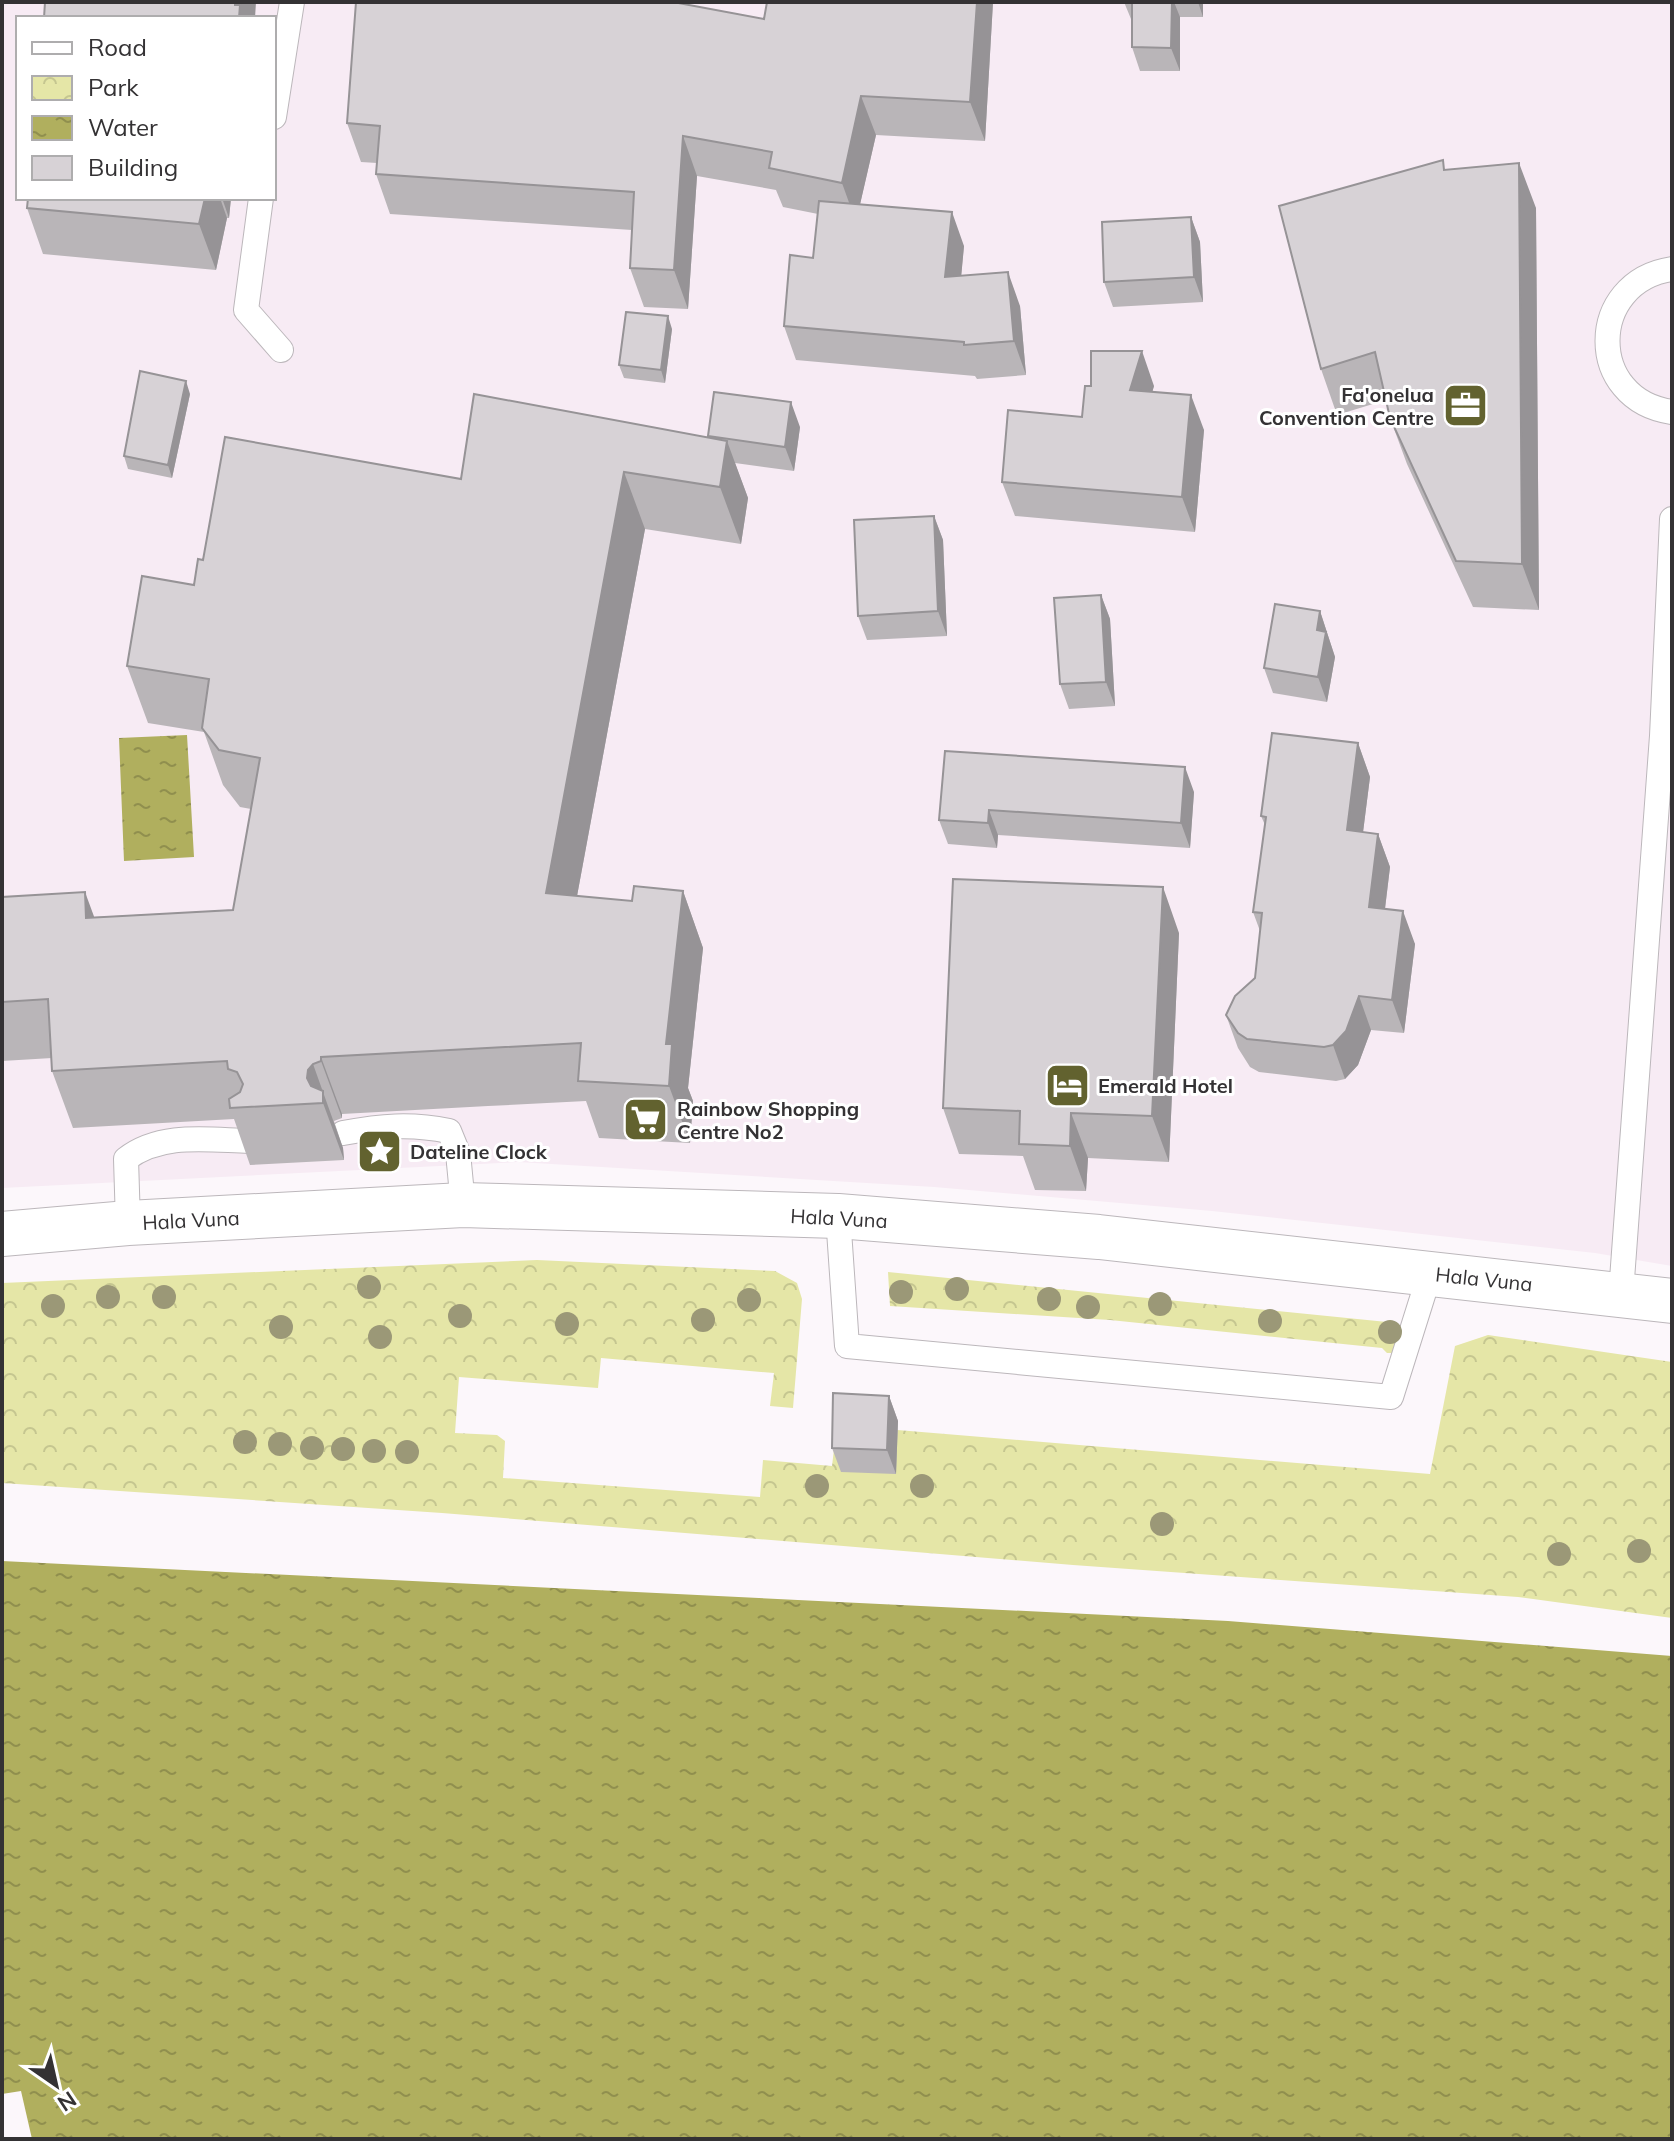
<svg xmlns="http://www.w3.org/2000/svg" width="1674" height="2141" font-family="Mulish,sans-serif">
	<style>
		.built { fill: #f7ebf4; fill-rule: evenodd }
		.park { fill: url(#park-crowns) }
		.water { fill: url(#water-ripples) }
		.pier { fill: #fcf7fb }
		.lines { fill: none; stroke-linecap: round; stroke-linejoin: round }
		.service-casing { stroke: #bcb7bb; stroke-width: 26 }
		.secondary-casing { stroke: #bcb7bb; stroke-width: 46 }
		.service { stroke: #fff; stroke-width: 24 }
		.secondary { stroke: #fff; stroke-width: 44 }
		.tree { fill: #9b9877 }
		.wall { fill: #b9b5b8 }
		.shaded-wall { fill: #969396 }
		.building { fill: #d7d2d6; stroke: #969396; stroke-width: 2 }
		.labels { text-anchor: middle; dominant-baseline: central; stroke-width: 6; stroke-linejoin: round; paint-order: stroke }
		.poi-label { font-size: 20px; font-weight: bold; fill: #343234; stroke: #fff; text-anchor: start }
		.street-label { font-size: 20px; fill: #343234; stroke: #fff }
	</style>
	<defs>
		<pattern id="park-crowns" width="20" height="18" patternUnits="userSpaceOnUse" patternTransform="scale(2)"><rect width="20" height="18" fill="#e5e6a7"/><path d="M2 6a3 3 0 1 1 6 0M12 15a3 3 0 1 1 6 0" fill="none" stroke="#c5c690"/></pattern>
		<pattern id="water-ripples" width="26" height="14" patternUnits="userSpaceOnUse" patternTransform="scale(2)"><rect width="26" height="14" fill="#b0af5e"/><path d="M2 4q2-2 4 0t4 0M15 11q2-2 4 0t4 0" fill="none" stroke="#908f4e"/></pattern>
	</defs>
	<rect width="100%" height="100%" fill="#fcf7fb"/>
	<!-- built -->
	<path class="built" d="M 2,2 L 1672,2 L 1672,1266 L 1595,1253 L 1212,1211 L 934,1187 L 518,1162 L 2,1188 ZM 18,18 L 274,18 L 274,198 L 18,198 Z"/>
	<!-- park -->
	<path class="park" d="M 537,1260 L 775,1271 L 797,1283 L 802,1299 L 793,1408 L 770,1406 L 774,1373 L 601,1358 L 598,1388 L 459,1377 L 455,1433 L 497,1435 L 505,1441 L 503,1478 L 760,1497 L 763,1460 L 832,1466 L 837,1425 L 1430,1474 L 1455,1346 L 1488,1335 L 1672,1362 L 1672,1618 L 1518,1597 L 1073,1565 L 442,1513 L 2,1483 L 2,1283 Z
		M 888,1272 L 1397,1323 L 1404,1338 L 1397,1353 L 1387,1353 L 1382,1348 L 1110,1320 L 890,1306 Z"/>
	<!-- water -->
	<path class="water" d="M 187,735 L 194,857 L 124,861 L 119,738 Z
		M 2,1561 L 1228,1621 L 1672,1656 L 1672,2139 L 2,2139 Z"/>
	<!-- pier -->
	<path class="pier" d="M 21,2091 L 32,2139 L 2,2139 L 2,2094 Z"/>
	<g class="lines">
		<defs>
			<path id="service" d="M 274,117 L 292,2
				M 261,198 L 246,310 L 281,350
				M 1672,269 C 1586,282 1586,400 1672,412
				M 343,1133 C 381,1126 410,1123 449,1131 L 458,1153 L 463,1205
				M 838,1216 L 847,1346 L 1391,1397 L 1430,1273
				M 128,1223 L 126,1159 C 161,1132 208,1140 249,1141
				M 1621,1293 L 1662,736 L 1672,519"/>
			<path id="secondary" d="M 2,1234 L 128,1223 L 463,1205 L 838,1216 L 1099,1237 L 1672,1301"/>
		</defs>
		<!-- service casing -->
		<use href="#service" class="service-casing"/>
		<!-- secondary casing -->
		<use href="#secondary" class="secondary-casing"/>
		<!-- service -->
		<use href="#service" class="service"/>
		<!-- secondary -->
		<use href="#secondary" class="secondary"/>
	</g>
	<!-- trees -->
	<g class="tree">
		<circle cx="369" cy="1287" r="12"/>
		<circle cx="957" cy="1289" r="12"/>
		<circle cx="901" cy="1292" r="12"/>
		<circle cx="108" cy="1297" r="12"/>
		<circle cx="164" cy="1297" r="12"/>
		<circle cx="1049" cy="1299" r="12"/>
		<circle cx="749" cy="1300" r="12"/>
		<circle cx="1160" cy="1304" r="12"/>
		<circle cx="53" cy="1306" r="12"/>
		<circle cx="1088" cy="1307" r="12"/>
		<circle cx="460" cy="1316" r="12"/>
		<circle cx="703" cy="1320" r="12"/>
		<circle cx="1270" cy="1321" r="12"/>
		<circle cx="567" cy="1324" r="12"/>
		<circle cx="281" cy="1327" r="12"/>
		<circle cx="1390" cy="1332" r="12"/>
		<circle cx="380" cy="1337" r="12"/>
		<circle cx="245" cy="1442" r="12"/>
		<circle cx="280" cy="1444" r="12"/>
		<circle cx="312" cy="1448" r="12"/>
		<circle cx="343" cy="1449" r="12"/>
		<circle cx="374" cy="1451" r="12"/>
		<circle cx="407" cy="1452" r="12"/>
		<circle cx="817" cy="1486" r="12"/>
		<circle cx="922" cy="1486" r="12"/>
		<circle cx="1162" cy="1524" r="12"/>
		<circle cx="1639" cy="1551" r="12"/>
		<circle cx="1559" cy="1554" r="12"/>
	</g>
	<!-- wall -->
	<path class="wall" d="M 767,2 L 993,2 L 985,141 L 876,135 L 860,204 L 964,246 L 961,276 L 1020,306 L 1026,375 L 977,379 L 975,376 L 796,360 L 784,326 L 813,258 L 818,214 L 783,207 L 776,190 L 697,176 L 688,309 L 644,307 L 630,268 L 632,230 L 390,214 L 376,174 L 377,163 L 361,162 L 347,123 L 764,19 Z
		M 1124,2 L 1203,2 L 1203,17 L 1180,17 L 1180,71 L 1140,71 L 1132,47 L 1132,19 L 1131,19 Z
		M 1447,170 L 1536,208 L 1539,610 L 1473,607 L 1407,464 L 1390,418 L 1386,400 L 1337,415 L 1321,369 Z
		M 28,198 L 231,198 L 229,218 L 227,218 L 216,270 L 43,254 L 27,208 Z
		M 1191,217 L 1200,242 L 1203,302 L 1113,307 L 1104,282 Z
		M 672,329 L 665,383 L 624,378 L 619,365 Z
		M 1154,386 L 1152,392 L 1204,430 L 1195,532 L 1015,516 L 1002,482 L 1082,417 Z
		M 190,394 L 172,478 L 128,469 L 124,456 Z
		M 800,427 L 794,471 L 735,463 L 748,498 L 741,544 L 645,529 L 577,896 L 632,901 L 683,891 L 703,948 L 688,1088 L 693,1101 L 690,1143 L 599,1138 L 586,1101 L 488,1106 L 342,1114 L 342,1118 L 334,1121 L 343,1148 L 344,1160 L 250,1165 L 234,1119 L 73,1128 L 52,1071 L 52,1058 L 2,1061 L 2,897 L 94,917 L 233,910 L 251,809 L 240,807 L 223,785 L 204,732 L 148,723 L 127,666 L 194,585 L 203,560 L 461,479 L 708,437 Z
		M 934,516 L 943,540 L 947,636 L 867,640 L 858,616 Z
		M 1101,595 L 1110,619 L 1115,706 L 1069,709 L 1060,684 Z
		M 1320,611 L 1335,657 L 1327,702 L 1273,693 L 1264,668 Z
		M 1358,743 L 1370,777 L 1363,832 L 1378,834 L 1390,867 L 1385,909 L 1415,944 L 1404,1033 L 1371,1030 L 1358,1065 L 1345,1079 L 1336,1081 L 1259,1072 L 1250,1067 L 1238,1048 L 1226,1015 L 1255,978 L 1260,931 L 1253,912 L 1265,825 L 1261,816 Z
		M 945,751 L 1194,792 L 1190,848 L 998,835 L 997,848 L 948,844 L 939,820 Z
		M 1179,933 L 1169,1162 L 1088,1158 L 1086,1191 L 1035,1190 L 1023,1156 L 959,1154 L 943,1108 Z
		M 889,1396 L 898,1421 L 896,1474 L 841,1472 L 832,1448 Z"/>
	<!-- shaded-wall -->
	<path class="shaded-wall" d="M 235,2 L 256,2 L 255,18 L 239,18 Z
		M 977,2 L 993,2 L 985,141 L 970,102 Z
		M 1172,2 L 1174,2 L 1180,17 L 1180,71 L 1171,48 Z
		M 1198,2 L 1203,2 L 1203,17 Z
		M 861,96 L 876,135 L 856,222 L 842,183 Z
		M 683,136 L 697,176 L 688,309 L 674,270 Z
		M 1519,163 L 1536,208 L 1539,610 L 1522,564 Z
		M 205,198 L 220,198 L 227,218 L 216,270 L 199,224 Z
		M 222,198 L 231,198 L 229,218 Z
		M 952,212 L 964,246 L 958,311 L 945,277 Z
		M 1191,217 L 1200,242 L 1203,302 L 1194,277 Z
		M 1008,272 L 1020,306 L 1026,375 L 1014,341 Z
		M 668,316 L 672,329 L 665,383 L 661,370 Z
		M 1142,351 L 1154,386 L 1143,424 L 1130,390 Z
		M 186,381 L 190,394 L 172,478 L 168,465 Z
		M 1191,395 L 1204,430 L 1195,532 L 1182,497 Z
		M 791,402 L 800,427 L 794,471 L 785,447 Z
		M 727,441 L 748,498 L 741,544 L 720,487 Z
		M 624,472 L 645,529 L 567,950 L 546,893 Z
		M 934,516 L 943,540 L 947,636 L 938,611 Z
		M 1101,595 L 1110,619 L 1115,706 L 1106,682 Z
		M 1320,611 L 1335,657 L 1327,702 L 1318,677 L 1317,630 Z
		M 1358,743 L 1370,777 L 1359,864 L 1347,830 Z
		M 1185,767 L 1194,792 L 1190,848 L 1181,823 Z
		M 989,810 L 998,835 L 997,848 L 988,823 Z
		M 1378,834 L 1390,867 L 1381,941 L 1369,907 Z
		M 1163,887 L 1179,933 L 1169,1162 L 1152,1116 Z
		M 683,891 L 703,948 L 688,1088 L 693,1101 L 690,1143 L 669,1086 L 666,1044 Z
		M 85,892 L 106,949 L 86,918 Z
		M 1403,911 L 1415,944 L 1404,1033 L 1392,1000 Z
		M 1359,996 L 1371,1030 L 1358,1065 L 1345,1079 L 1333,1045 Z
		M 321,1057 L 342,1114 L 342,1118 L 321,1061 Z
		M 313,1064 L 343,1148 L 344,1160 L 323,1103 L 317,1103 L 307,1078 L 308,1070 Z
		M 1071,1113 L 1088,1158 L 1086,1191 L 1070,1146 Z
		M 889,1396 L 898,1421 L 896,1474 L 887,1450 Z"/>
	<!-- building -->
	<path class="building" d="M 45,2 L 235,2 L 235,5 L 240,5 L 239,18 L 44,18 Z
		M 356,2 L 673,2 L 764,19 L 767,2 L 977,2 L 970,102 L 861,96 L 842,183 L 769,168 L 772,152 L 683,136 L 674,270 L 630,268 L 634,192 L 376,174 L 380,126 L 347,123 Z
		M 1132,2 L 1172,2 L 1171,48 L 1132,47 Z
		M 1443,160 L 1444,170 L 1519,163 L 1522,564 L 1456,561 L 1390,418 L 1375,352 L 1321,369 L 1279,206 Z
		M 28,198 L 205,198 L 199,224 L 27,208 Z
		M 819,201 L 952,212 L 945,277 L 1008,272 L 1014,341 L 964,345 L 964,342 L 784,326 L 790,255 L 813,258 Z
		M 1191,217 L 1194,277 L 1104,282 L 1102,222 Z
		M 626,312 L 668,316 L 661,370 L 619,365 Z
		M 1091,351 L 1142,351 L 1130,390 L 1191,395 L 1182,497 L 1002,482 L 1008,410 L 1082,417 L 1085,386 L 1091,386 Z
		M 140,371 L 186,381 L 168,465 L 124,456 Z
		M 714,392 L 791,402 L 785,447 L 708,436 Z
		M 474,394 L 727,441 L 720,487 L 624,472 L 546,893 L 632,901 L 634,886 L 683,891 L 666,1044 L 672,1044 L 669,1086 L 578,1081 L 581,1043 L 321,1057 L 321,1061 L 313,1064 L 308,1070 L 307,1078 L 311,1086 L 323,1091 L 323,1103 L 230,1108 L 229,1099 L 240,1092 L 243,1084 L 237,1072 L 228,1069 L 227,1061 L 52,1071 L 48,999 L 2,1002 L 2,897 L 85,892 L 86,918 L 233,910 L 260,758 L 219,750 L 202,728 L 209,679 L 127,666 L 142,576 L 194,585 L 198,559 L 203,560 L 225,437 L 461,479 Z
		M 934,516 L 938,611 L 858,616 L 854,520 Z
		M 1101,595 L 1106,682 L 1060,684 L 1054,598 Z
		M 1275,604 L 1320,611 L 1317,630 L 1326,632 L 1318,677 L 1264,668 Z
		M 1272,733 L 1358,743 L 1347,830 L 1378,834 L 1369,907 L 1403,911 L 1392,1000 L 1359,996 L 1346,1031 L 1333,1045 L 1324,1047 L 1247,1039 L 1238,1033 L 1226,1015 L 1235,996 L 1255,978 L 1262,913 L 1253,912 L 1266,817 L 1261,816 Z
		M 945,751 L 1185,767 L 1181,823 L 989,810 L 988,823 L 939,820 Z
		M 953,879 L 1163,887 L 1152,1116 L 1071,1113 L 1070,1146 L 1019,1144 L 1020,1111 L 943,1108 Z
		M 833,1393 L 889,1396 L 887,1450 L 832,1448 Z"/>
	<!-- icons -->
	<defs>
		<symbol id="office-square" viewBox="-11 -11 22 22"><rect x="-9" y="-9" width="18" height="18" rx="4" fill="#62622f" stroke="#fff"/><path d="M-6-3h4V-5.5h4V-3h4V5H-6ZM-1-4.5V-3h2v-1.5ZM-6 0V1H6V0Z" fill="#fff"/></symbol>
		<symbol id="hotel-square" viewBox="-11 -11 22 22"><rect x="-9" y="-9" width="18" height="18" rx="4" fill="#62622f" stroke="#fff"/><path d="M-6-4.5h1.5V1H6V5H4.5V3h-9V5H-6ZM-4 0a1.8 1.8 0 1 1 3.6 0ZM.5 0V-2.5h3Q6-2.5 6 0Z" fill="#fff"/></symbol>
		<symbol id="supermarket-square" viewBox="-11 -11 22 22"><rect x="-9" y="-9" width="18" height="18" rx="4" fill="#62622f" stroke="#fff"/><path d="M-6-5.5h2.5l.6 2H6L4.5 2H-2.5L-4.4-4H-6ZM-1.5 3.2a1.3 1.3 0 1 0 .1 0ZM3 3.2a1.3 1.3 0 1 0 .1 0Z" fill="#fff"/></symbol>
		<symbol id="sight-square" viewBox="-11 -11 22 22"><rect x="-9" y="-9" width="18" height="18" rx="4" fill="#62622f" stroke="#fff"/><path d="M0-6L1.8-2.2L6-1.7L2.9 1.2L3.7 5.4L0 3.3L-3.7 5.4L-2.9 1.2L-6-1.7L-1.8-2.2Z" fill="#fff"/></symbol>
	</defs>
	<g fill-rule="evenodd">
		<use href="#office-square" x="1440" y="380" width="51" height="51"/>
		<use href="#hotel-square" x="1042" y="1060" width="51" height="51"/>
		<use href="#supermarket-square" x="620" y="1094" width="51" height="51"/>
		<use href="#sight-square" x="354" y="1126" width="51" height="51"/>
	</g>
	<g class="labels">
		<!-- poi labels -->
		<g class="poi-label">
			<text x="1434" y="394" text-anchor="end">Fa'onelua<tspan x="1434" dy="23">Convention Centre</tspan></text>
			<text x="1098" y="1085">Emerald Hotel</text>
			<text x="677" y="1108">Rainbow Shopping<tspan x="677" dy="23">Centre No2</tspan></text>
			<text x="410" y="1151">Dateline Clock</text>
		</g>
		<!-- street labels -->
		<g class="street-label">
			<text transform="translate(839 1218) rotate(3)">Hala Vuna</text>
			<text transform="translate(191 1220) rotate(-3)">Hala Vuna</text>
			<text transform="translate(1484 1279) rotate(6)">Hala Vuna</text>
		</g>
	</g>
	<!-- border -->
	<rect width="1674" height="2141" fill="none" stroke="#343234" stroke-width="8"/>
	<!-- legend -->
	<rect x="16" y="16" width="260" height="184" fill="#ffffff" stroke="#aeadae" stroke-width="2"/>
	<rect x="32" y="42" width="40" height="12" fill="#ffffff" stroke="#aeadae" stroke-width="2"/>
	<text x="88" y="56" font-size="24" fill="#343234">Road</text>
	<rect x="32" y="76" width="40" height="24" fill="url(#park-crowns)" stroke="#aeadae" stroke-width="2"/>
	<text x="88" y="96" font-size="24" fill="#343234">Park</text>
	<rect x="32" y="116" width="40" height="24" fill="url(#water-ripples)" stroke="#aeadae" stroke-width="2"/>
	<text x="88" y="136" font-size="24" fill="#343234">Water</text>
	<rect x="32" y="156" width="40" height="24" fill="#d7d2d6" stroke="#aeadae" stroke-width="2"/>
	<text x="88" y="176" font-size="24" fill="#343234">Building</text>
	<!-- north arrow -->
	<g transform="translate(56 2085) rotate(146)" stroke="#ffffff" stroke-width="6" paint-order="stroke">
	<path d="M0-6L14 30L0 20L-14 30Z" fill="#343234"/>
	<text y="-12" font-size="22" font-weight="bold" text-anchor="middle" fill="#343234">N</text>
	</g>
</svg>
